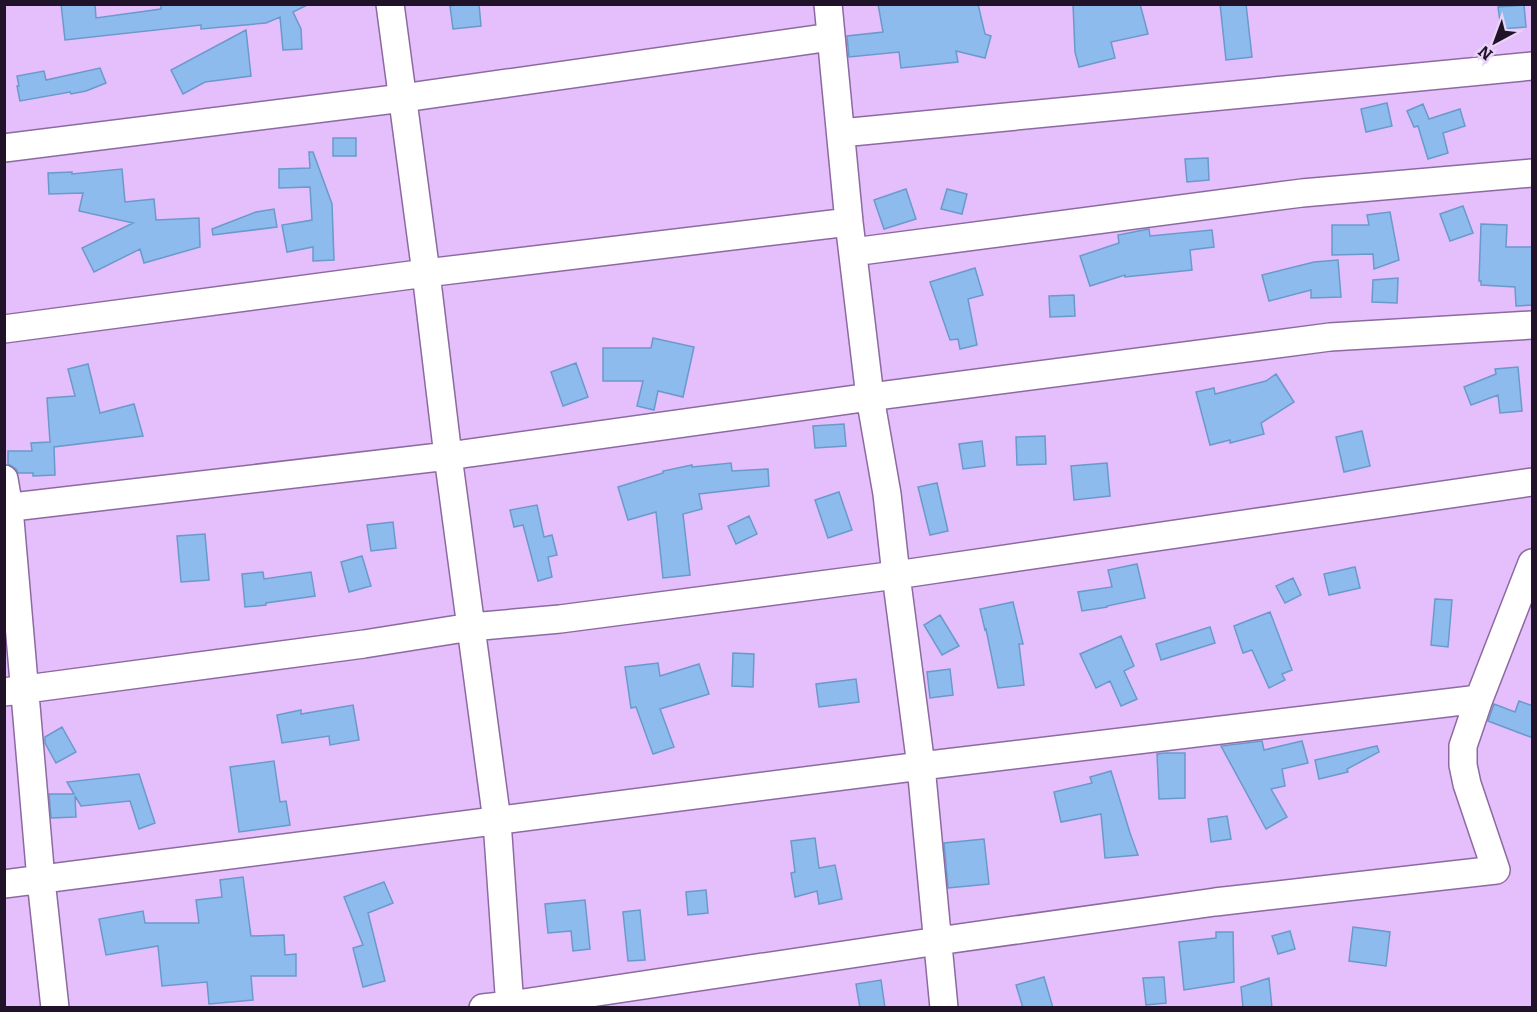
<svg xmlns="http://www.w3.org/2000/svg" width="1537" height="1012" font-family="Bitter,serif">
	<style>
		.building { fill: #8dbbed; stroke: #6b99cc; stroke-width: 1.5 }
		.lines { fill: none; stroke-linecap: round; stroke-linejoin: round }
		.minor-casing { stroke: #8c6aa1; stroke-width: 30 }
		.minor { stroke: #fff; stroke-width: 27 }
	</style>
	<rect width="100%" height="100%" fill="#e4bffb"/>
	<!-- building -->
	<path class="building" d="M 61,4 L 95,4 L 96,18 L 161,9 L 161,4 L 309,4 L 293,12 L 301,29 L 302,49 L 283,50 L 280,17 L 266,23 L 201,29 L 201,25 L 65,40 Z
		M 461,4 L 479,4 L 481,26 L 453,29 L 450,6 Z
		M 878,4 L 978,4 L 985,34 L 991,36 L 985,58 L 956,51 L 958,62 L 901,68 L 899,52 L 849,57 L 847,36 L 883,32 Z
		M 1073,4 L 1140,4 L 1148,34 L 1111,42 L 1115,58 L 1079,67 L 1075,52 Z
		M 1220,4 L 1246,4 L 1252,57 L 1226,60 Z
		M 1524,5 L 1526,27 L 1501,29 L 1498,7 Z
		M 246,30 L 251,76 L 205,82 L 183,94 L 171,70 Z
		M 100,68 L 106,83 L 86,91 L 71,94 L 70,92 L 20,101 L 17,86 L 19,86 L 17,76 L 44,71 L 46,80 Z
		M 1387,103 L 1392,126 L 1366,132 L 1361,109 Z
		M 1423,104 L 1429,119 L 1460,109 L 1465,126 L 1443,133 L 1448,153 L 1428,159 L 1418,126 L 1414,127 L 1407,111 Z
		M 333,138 L 356,138 L 356,156 L 333,156 Z
		M 309,152 L 313,152 L 332,204 L 334,260 L 313,261 L 313,247 L 287,252 L 282,225 L 312,220 L 310,187 L 279,188 L 279,169 L 310,168 Z
		M 1208,158 L 1209,180 L 1187,182 L 1185,159 Z
		M 122,169 L 125,202 L 154,199 L 156,220 L 199,218 L 200,247 L 144,263 L 140,249 L 94,272 L 82,248 L 133,223 L 79,211 L 83,193 L 49,194 L 48,173 L 72,172 L 72,174 Z
		M 906,189 L 916,219 L 884,229 L 874,200 Z
		M 947,189 L 967,194 L 962,214 L 941,209 Z
		M 1463,206 L 1473,233 L 1450,241 L 1440,214 Z
		M 274,209 L 277,227 L 213,235 L 212,229 L 256,212 Z
		M 1390,212 L 1399,260 L 1374,269 L 1373,254 L 1332,255 L 1332,225 L 1369,225 L 1367,215 Z
		M 1481,224 L 1507,225 L 1506,247 L 1533,247 L 1533,305 L 1516,306 L 1515,287 L 1481,285 L 1481,281 L 1479,281 Z
		M 1149,229 L 1150,236 L 1212,230 L 1214,247 L 1190,250 L 1192,270 L 1125,277 L 1125,275 L 1090,286 L 1080,256 L 1119,243 L 1118,235 Z
		M 1338,260 L 1341,297 L 1311,298 L 1311,290 L 1269,301 L 1262,275 L 1314,262 Z
		M 975,268 L 983,295 L 968,299 L 977,345 L 960,349 L 958,339 L 950,340 L 930,282 Z
		M 1398,278 L 1397,303 L 1372,302 L 1373,280 Z
		M 1074,295 L 1075,316 L 1050,317 L 1049,296 Z
		M 653,338 L 694,347 L 683,397 L 658,391 L 654,410 L 637,406 L 643,381 L 603,381 L 603,348 L 651,348 Z
		M 576,363 L 588,397 L 563,406 L 551,372 Z
		M 88,364 L 100,413 L 134,404 L 143,436 L 54,447 L 55,475 L 33,476 L 33,473 L 18,473 L 16,469 L 8,464 L 8,451 L 32,451 L 31,443 L 50,442 L 47,398 L 75,396 L 68,369 Z
		M 1518,367 L 1522,411 L 1500,413 L 1498,395 L 1471,405 L 1464,387 L 1496,374 L 1495,369 Z
		M 1276,374 L 1294,402 L 1261,423 L 1264,434 L 1230,443 L 1230,440 L 1210,445 L 1196,392 L 1214,388 L 1215,394 L 1266,381 Z
		M 844,424 L 846,446 L 815,448 L 813,426 Z
		M 1362,431 L 1370,466 L 1344,472 L 1336,437 Z
		M 1045,436 L 1046,464 L 1017,465 L 1016,437 Z
		M 982,441 L 985,466 L 963,469 L 959,444 Z
		M 731,463 L 732,471 L 768,469 L 769,486 L 699,494 L 702,509 L 683,514 L 690,575 L 663,578 L 656,512 L 628,520 L 618,487 L 663,473 L 663,471 L 692,465 L 692,467 Z
		M 1107,463 L 1110,496 L 1074,500 L 1071,466 Z
		M 937,483 L 948,531 L 930,535 L 918,487 Z
		M 839,492 L 852,530 L 828,538 L 815,500 Z
		M 537,505 L 544,537 L 552,535 L 557,555 L 548,557 L 552,577 L 538,581 L 523,525 L 514,527 L 510,510 Z
		M 749,516 L 757,534 L 736,544 L 728,526 Z
		M 393,522 L 396,548 L 371,551 L 367,525 Z
		M 205,534 L 209,580 L 181,582 L 177,536 Z
		M 362,556 L 371,586 L 349,592 L 341,562 Z
		M 1137,564 L 1145,598 L 1107,606 L 1107,607 L 1082,611 L 1078,592 L 1112,587 L 1108,570 Z
		M 1355,567 L 1360,588 L 1329,595 L 1324,574 Z
		M 263,572 L 264,579 L 311,572 L 315,596 L 266,603 L 266,605 L 245,607 L 242,574 Z
		M 1293,578 L 1301,595 L 1285,603 L 1276,586 Z
		M 1435,599 L 1452,600 L 1448,647 L 1431,645 Z
		M 1013,602 L 1023,644 L 1019,644 L 1024,685 L 998,688 L 986,629 L 985,630 L 980,609 Z
		M 1270,612 L 1292,670 L 1282,674 L 1285,680 L 1269,688 L 1252,650 L 1243,653 L 1234,626 Z
		M 940,615 L 959,646 L 942,655 L 924,625 Z
		M 1210,627 L 1215,643 L 1161,660 L 1156,644 Z
		M 1121,636 L 1134,666 L 1124,671 L 1137,699 L 1121,706 L 1110,681 L 1096,688 L 1080,654 Z
		M 733,653 L 754,654 L 753,687 L 732,686 Z
		M 658,663 L 660,676 L 699,664 L 709,694 L 660,709 L 674,747 L 653,754 L 636,707 L 631,708 L 625,667 Z
		M 950,669 L 953,695 L 930,698 L 927,672 Z
		M 856,679 L 859,702 L 819,707 L 816,684 Z
		M 1519,701 L 1533,706 L 1533,738 L 1488,721 L 1494,704 L 1515,712 Z
		M 353,705 L 359,740 L 330,745 L 329,736 L 282,743 L 277,715 L 301,710 L 301,714 Z
		M 62,727 L 76,752 L 56,763 L 45,743 L 45,737 Z
		M 1262,741 L 1264,750 L 1302,741 L 1308,763 L 1282,769 L 1285,786 L 1271,789 L 1287,817 L 1266,829 L 1221,746 Z
		M 1377,746 L 1379,752 L 1347,769 L 1348,772 L 1319,779 L 1315,760 Z
		M 1165,753 L 1185,753 L 1185,798 L 1159,799 L 1157,754 Z
		M 274,761 L 280,802 L 286,801 L 290,825 L 239,832 L 230,767 Z
		M 1111,771 L 1130,833 L 1138,855 L 1105,858 L 1101,814 L 1061,822 L 1054,792 L 1092,783 L 1090,777 Z
		M 139,774 L 155,823 L 139,829 L 130,801 L 81,806 L 75,796 L 76,817 L 51,818 L 49,794 L 74,794 L 67,782 Z
		M 1227,816 L 1231,839 L 1211,842 L 1208,819 Z
		M 815,838 L 819,868 L 835,865 L 842,899 L 819,904 L 817,891 L 795,897 L 791,873 L 795,872 L 791,841 Z
		M 984,839 L 989,884 L 948,888 L 944,843 Z
		M 243,877 L 251,936 L 284,935 L 285,955 L 296,954 L 296,976 L 251,976 L 253,1000 L 209,1004 L 207,982 L 162,986 L 158,946 L 106,955 L 99,919 L 143,911 L 145,923 L 199,923 L 196,900 L 222,897 L 220,880 Z
		M 384,882 L 393,903 L 368,913 L 385,981 L 363,987 L 353,948 L 363,945 L 344,897 Z
		M 706,890 L 708,913 L 688,915 L 686,892 Z
		M 585,900 L 590,949 L 573,951 L 571,931 L 548,933 L 545,904 Z
		M 640,910 L 645,960 L 628,961 L 623,912 Z
		M 1353,927 L 1390,932 L 1386,966 L 1349,961 Z
		M 1290,931 L 1295,949 L 1278,954 L 1272,936 Z
		M 1216,932 L 1233,932 L 1234,982 L 1184,990 L 1179,942 L 1216,938 Z
		M 1044,977 L 1053,1008 L 1023,1008 L 1016,985 Z
		M 1164,977 L 1166,1003 L 1146,1005 L 1143,978 Z
		M 1269,978 L 1272,1008 L 1243,1008 L 1241,987 Z
		M 881,980 L 885,1008 L 860,1008 L 856,984 Z"/>
	<g class="lines">
		<defs>
			<path id="minor" d="M 390,4 L 426,273 L 448,456 L 497,821 L 510,1008
				M 828,4 L 849,222 L 870,397 L 887,494 L 896,575 L 921,766 L 944,1008
				M 841,133 L 1532,66
				M 4,148 L 403,98 L 831,37
				M 853,252 L 1302,193 L 1532,173
				M 4,329 L 426,273 L 849,222
				M 4,479 L 9,508 L 41,880 L 55,1008
				M 4,508 L 448,456 L 870,397 L 1330,337 L 1532,325
				M 4,692 L 364,644 L 471,627 L 560,619 L 896,575 L 1532,482
				M 4,884 L 921,766 L 1479,699
				M 483,1008 L 510,1005 L 938,941 L 1215,902 L 1496,870 L 1467,784 L 1463,765 L 1463,746 L 1479,699 L 1532,563"/>
		</defs>
		<!-- minor casing -->
		<use href="#minor" class="minor-casing"/>
		<!-- minor -->
		<use href="#minor" class="minor"/>
	</g>
	<!-- border -->
	<rect width="1537" height="1012" fill="none" stroke="#201228" stroke-width="12"/>
	<!-- north arrow -->
	<g transform="translate(1495 42) rotate(221)" stroke="#e9d3f7" stroke-width="4.5" paint-order="stroke">
	<path d="M0-4.5L10 22L0 15L-10 22Z" fill="#201228"/>
	<text y="-9" font-size="16" font-weight="bold" text-anchor="middle" fill="#201228">N</text>
	</g>
</svg>
